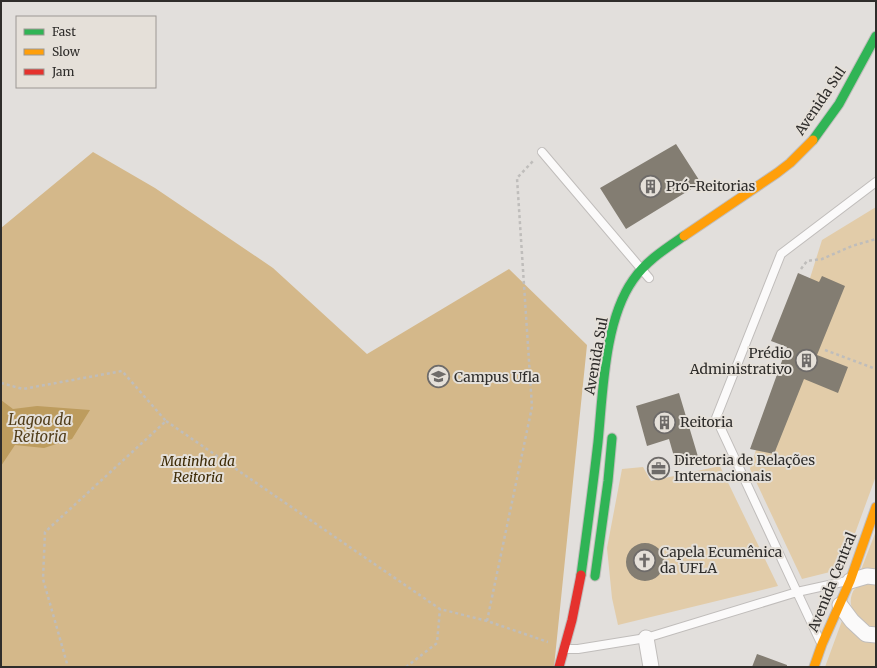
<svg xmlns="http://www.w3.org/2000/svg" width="877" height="668" font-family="Merriweather,serif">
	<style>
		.green { fill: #e2cca9 }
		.forest { fill: #d4b88a }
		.water { fill: #bd9c5e }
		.building { fill: #837d72 }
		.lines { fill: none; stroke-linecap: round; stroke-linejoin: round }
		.lane-casing { stroke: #c0bdbb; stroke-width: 10 }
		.street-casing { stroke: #c0bdbb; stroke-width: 17 }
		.fast-casing { stroke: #c0bdbb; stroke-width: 11 }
		.slow-casing { stroke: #c0bdbb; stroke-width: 11 }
		.jam-casing { stroke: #c0bdbb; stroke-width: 11 }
		.path { stroke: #bfbdbb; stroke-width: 2.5; stroke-dasharray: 3 3; stroke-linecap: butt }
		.lane { stroke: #fbfafa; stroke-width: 8 }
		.street { stroke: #fbfafa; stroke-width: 15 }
		.fast { stroke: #30b455; stroke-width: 9 }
		.slow { stroke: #ff9f0a; stroke-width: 9 }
		.jam { stroke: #e5322d; stroke-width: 9 }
		.labels { text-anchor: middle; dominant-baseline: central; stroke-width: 4; stroke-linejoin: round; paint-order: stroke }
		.street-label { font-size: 14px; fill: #2f2d2b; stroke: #e5e0d9 }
		.poi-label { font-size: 14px; fill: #2f2d2b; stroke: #e5e0d9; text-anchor: start }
		.park-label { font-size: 14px; font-style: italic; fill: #3d2a05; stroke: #e5e0d9 }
		.water-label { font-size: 15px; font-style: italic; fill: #523e1b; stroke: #e5e0d9 }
	</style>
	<rect width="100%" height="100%" fill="#e2dfdc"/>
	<!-- green -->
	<path class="green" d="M 876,207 L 876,476 L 842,569 L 802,579 L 750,469 L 822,240 Z
		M 720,466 L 778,586 L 618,625 L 612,598 L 607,548 L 622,469 L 643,467 L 651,481 Z
		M 876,531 L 876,569 L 861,570 Z
		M 865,582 L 876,582 L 876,628 C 862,624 846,610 852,594 C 853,592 853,590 855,589 C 858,586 862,584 865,582 Z
		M 843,618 L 876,642 L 876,667 L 825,667 Z"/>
	<!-- forest -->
	<path class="forest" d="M 93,152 L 155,188 L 273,268 L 367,354 L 509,269 L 587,345 L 554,667 L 1,667 L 1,228 Z"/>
	<!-- water -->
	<path class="water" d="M 1,400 L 13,409 L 37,406 L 90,410 L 72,439 L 44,448 L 15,445 L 1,466 Z"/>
	<!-- building -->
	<path class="building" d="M 676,144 L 701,183 L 626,229 L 600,188 Z
		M 798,273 L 819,282 L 822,276 L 845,286 L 817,355 L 848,367 L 838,393 L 804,379 L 774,454 L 750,449 L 787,347 L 771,341 Z
		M 679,393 L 699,460 L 677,467 L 669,439 L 647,446 L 636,406 Z
		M626 562a19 19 0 1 1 38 0a19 19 0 1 1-38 0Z
		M 757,654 L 787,665 L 787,667 L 752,667 Z"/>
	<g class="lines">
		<defs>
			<path id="lane" d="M 542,152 L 649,278
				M 820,641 L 797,592 L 716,418 L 781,254 L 876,182
				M 566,649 L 578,649 L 646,638 L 797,592 L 847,581"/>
			<path id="street" d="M 850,581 L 867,576 L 876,577
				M 840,605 L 852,621 L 866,634 L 876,635
				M 646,638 L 651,667"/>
			<path id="fast" d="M 813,140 L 839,104 L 876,36
				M 581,575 C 587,531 593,486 598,442 C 603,393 604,321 633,280 C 646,261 665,249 684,236
				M 595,576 L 608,481 L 612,438"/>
			<path id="slow" d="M 684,236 L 777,173 L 790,163 L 813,140
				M 814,667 L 822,644 L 850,581 L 876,507"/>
			<path id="jam" d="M 559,667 L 572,620 L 581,575"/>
		</defs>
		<!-- lane casing -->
		<use href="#lane" class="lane-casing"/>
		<!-- street casing -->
		<use href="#street" class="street-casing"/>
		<!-- fast casing -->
		<use href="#fast" class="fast-casing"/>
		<!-- slow casing -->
		<use href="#slow" class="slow-casing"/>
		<!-- jam casing -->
		<use href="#jam" class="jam-casing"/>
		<!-- path -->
		<path class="path" d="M 801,269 L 807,261 L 822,259 L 852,246 L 876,239
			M 825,350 L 876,369
			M 1,383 L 23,389 L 122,371 L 166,421 L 45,532 L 43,579 L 68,667
			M 166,421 L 440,609 L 487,621 L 548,642
			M 487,621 L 532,407 L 517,178 L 534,160
			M 406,667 L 437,643 L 440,609"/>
		<!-- lane -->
		<use href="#lane" class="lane"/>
		<!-- street -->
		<use href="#street" class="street"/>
		<!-- fast -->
		<use href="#fast" class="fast"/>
		<!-- slow -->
		<use href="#slow" class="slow"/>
		<!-- jam -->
		<use href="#jam" class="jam"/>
	</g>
	<!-- icons -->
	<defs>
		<symbol id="building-ring" viewBox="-11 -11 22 22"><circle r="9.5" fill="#e5e0d9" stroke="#6e6b69" stroke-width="1.5"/><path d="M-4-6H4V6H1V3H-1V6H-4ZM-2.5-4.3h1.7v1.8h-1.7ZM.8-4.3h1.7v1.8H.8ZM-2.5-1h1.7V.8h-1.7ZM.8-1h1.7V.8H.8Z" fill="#6e6b69"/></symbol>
		<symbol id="university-ring" viewBox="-11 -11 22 22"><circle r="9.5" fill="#e5e0d9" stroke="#6e6b69" stroke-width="1.5"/><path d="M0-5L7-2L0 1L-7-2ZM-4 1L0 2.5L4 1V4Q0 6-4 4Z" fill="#6e6b69"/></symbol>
		<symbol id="office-ring" viewBox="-11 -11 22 22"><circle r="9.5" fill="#e5e0d9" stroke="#6e6b69" stroke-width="1.5"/><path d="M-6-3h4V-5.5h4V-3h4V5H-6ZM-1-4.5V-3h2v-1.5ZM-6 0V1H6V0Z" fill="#6e6b69"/></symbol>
		<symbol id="church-ring" viewBox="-11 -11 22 22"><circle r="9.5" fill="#e5e0d9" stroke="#6e6b69" stroke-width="1.5"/><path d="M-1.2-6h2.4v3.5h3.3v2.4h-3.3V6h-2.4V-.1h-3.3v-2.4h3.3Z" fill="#6e6b69"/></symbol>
	</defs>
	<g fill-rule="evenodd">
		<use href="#building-ring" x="638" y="174" width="25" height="25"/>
		<use href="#building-ring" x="794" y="348" width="25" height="25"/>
		<use href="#university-ring" x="426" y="364" width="25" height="25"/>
		<use href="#building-ring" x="652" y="410" width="25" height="25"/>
		<use href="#office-ring" x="646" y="456" width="25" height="25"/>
		<use href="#church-ring" x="632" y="548" width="25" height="25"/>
	</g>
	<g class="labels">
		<!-- street labels -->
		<g class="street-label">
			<text transform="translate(820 101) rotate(-56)">Avenida Sul</text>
			<text transform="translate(596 356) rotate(-80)">Avenida Sul</text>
			<text transform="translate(832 582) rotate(-68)">Avenida Central</text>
		</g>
		<!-- poi labels -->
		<g class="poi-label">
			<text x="666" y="186">Pró-Reitorias</text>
			<text x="792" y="353" text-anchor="end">Prédio<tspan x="792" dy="16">Administrativo</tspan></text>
			<text x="454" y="377">Campus Ufla</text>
			<text x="680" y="422">Reitoria</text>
			<text x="674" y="460">Diretoria de Relações<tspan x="674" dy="16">Internacionais</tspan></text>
			<text x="660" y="552">Capela Ecumênica<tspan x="660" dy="16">da UFLA</tspan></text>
		</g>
		<!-- park labels -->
		<g class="park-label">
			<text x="198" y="461">Matinha da<tspan x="198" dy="16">Reitoria</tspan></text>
		</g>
		<!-- water labels -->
		<g class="water-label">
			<text x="40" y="419">Lagoa da<tspan x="40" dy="17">Reitoria</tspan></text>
		</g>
	</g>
	<!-- border -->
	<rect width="877" height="668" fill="none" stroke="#2f2d2b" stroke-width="4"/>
	<!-- legend -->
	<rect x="16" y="16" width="140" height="72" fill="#e5e0d9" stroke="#9c9893"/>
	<rect x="24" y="29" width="20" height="6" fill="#30b455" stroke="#9c9893"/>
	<text x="52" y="36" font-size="12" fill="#2f2d2b">Fast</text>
	<rect x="24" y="49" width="20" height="6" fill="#ff9f0a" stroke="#9c9893"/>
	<text x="52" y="56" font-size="12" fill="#2f2d2b">Slow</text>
	<rect x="24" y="69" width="20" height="6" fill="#e5322d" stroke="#9c9893"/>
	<text x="52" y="76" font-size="12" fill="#2f2d2b">Jam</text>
</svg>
